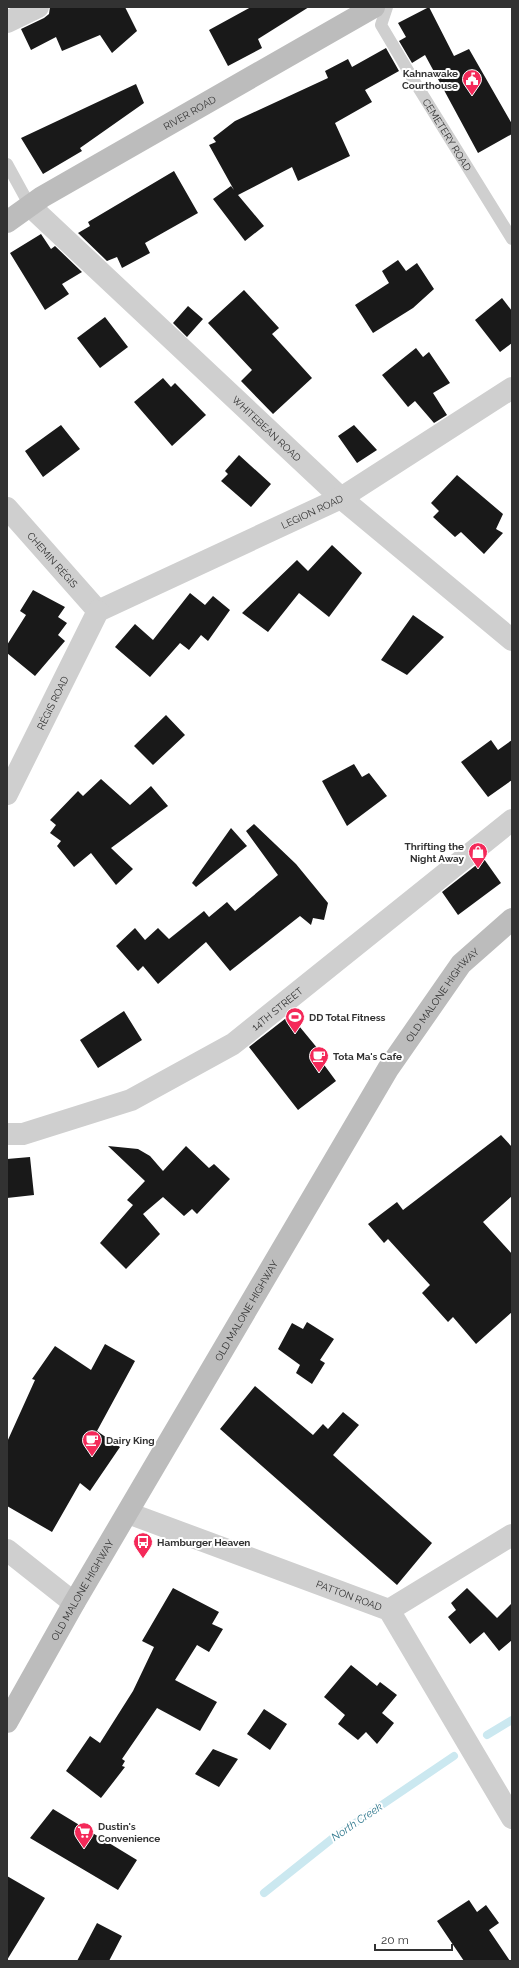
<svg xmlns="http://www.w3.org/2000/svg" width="519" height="1968" font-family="Raleway,sans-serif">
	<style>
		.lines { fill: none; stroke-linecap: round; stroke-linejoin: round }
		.stream { stroke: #cbe8f0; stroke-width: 8 }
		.building { fill: #191919 }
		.lane { stroke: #cfcfcf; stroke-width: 12 }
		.street { stroke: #cfcfcf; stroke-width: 22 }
		.secondary { stroke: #bcbcbc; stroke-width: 22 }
		.labels { text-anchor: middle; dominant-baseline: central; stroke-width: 4; stroke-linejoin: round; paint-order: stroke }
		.poi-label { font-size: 10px; font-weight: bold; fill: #323232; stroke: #fff; text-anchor: start }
		.street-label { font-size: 10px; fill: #323232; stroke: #fff }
		.water-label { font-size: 11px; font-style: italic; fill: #337a8f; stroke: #fff }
	</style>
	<rect width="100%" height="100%" fill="#fff"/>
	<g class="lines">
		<!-- stream -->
		<path class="stream" d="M 487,1735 L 512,1720
			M 264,1893 L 333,1838 L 454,1756"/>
	</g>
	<!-- building -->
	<path class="building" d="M 50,7 L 125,7 L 137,31 L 112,53 L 100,35 L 62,51 L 56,37 L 31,50 L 21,29 L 44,18 L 49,14 Z
		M 251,7 L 309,7 L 258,39 L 262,48 L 228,66 L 209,30 Z
		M 429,7 L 454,56 L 469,49 L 512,124 L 512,134 L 478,153 L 425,55 L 412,63 L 399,41 L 406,37 L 398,23 Z
		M 386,48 L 399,71 L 365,90 L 372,102 L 335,123 L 350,156 L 298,181 L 292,167 L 238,195 L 264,226 L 245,241 L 213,199 L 231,186 L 234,190 L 209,145 L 216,142 L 213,138 L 235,121 L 328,78 L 325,71 L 348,59 L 352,67 Z
		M 136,84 L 144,103 L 80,148 L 82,151 L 43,174 L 21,138 Z
		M 174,171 L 198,213 L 145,243 L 150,253 L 122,268 L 117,257 L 107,261 L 78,233 L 90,226 L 88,222 Z
		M 41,234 L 51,249 L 55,246 L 82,272 L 62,284 L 69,294 L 45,310 L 10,253 Z
		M 398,260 L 406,271 L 417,263 L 434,289 L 413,308 L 373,333 L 355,305 L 389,283 L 382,271 Z
		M 244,290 L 279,328 L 272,334 L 312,378 L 273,414 L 241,381 L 252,370 L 208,323 Z
		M 502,298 L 512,311 L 512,343 L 500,352 L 475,320 Z
		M 188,306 L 203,319 L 187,337 L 173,323 Z
		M 105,317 L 128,347 L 100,368 L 77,338 Z
		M 416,348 L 423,357 L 429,352 L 450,383 L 433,393 L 447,415 L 434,423 L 415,401 L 408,407 L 382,375 Z
		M 163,378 L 171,387 L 175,383 L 206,415 L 172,446 L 134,402 Z
		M 61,425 L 80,449 L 43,477 L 25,451 Z
		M 354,425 L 377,450 L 357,463 L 338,436 Z
		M 239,455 L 271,484 L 251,507 L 221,481 L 228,474 L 225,471 Z
		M 457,475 L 503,514 L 496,529 L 503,533 L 484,554 L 461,532 L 455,537 L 433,517 L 439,511 L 431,503 Z
		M 332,545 L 362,573 L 329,617 L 299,593 L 268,632 L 242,613 L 297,560 L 308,571 Z
		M 33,590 L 65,607 L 58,617 L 67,623 L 58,635 L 65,641 L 35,676 L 7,653 L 7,645 L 26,615 L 20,611 Z
		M 190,593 L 205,605 L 213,596 L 230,610 L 208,641 L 201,635 L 189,650 L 180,643 L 150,677 L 115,647 L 135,624 L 153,640 Z
		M 413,615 L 444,637 L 407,675 L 381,660 Z
		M 166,715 L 185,735 L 153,765 L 134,746 Z
		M 491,740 L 498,750 L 512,740 L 512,780 L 488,797 L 461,762 Z
		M 354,764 L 362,777 L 369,773 L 387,796 L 347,826 L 322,781 Z
		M 101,779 L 130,805 L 151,786 L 168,806 L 111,848 L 133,869 L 116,885 L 91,853 L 74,867 L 57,846 L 61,841 L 50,833 L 56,825 L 50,820 L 78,791 L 83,796 Z
		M 254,824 L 296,864 L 328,903 L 324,920 L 313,918 L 311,925 L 300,916 L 230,971 L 206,942 L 158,984 L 143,966 L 138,971 L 116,946 L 135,928 L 145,940 L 158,928 L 169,939 L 204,911 L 209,917 L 227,902 L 235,911 L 278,875 L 246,831 Z
		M 231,828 L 247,846 L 196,887 L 192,883 Z
		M 484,859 L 501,883 L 458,915 L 442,892 Z
		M 124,1011 L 142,1040 L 98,1068 L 80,1040 Z
		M 290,1015 L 323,1055 L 319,1058 L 336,1081 L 298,1110 L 249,1047 Z
		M 501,1135 L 512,1147 L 512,1196 L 483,1222 L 512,1254 L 512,1312 L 476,1344 L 453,1317 L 448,1322 L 422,1293 L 430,1285 L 388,1239 L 384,1243 L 368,1224 L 397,1202 L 403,1210 Z
		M 108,1146 L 138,1149 L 150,1156 L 163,1171 L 186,1146 L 209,1168 L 214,1164 L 230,1179 L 197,1214 L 192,1209 L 184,1216 L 163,1197 L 143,1214 L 160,1234 L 126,1269 L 100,1243 L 133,1205 L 127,1200 L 145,1181 Z
		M 30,1157 L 34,1195 L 7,1198 L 7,1159 Z
		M 307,1322 L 334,1339 L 320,1360 L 325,1363 L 312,1384 L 296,1373 L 300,1365 L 278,1349 L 292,1323 L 303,1329 Z
		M 105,1344 L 135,1361 L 97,1431 L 120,1447 L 90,1491 L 80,1483 L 52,1532 L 7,1506 L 7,1442 L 35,1380 L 32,1379 L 55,1346 L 91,1370 Z
		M 255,1386 L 313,1435 L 323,1424 L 328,1429 L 343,1412 L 359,1425 L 333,1455 L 432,1543 L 397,1585 L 220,1429 Z
		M 173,1588 L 219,1612 L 212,1624 L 223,1629 L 209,1652 L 197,1645 L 175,1680 L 217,1702 L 200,1731 L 157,1708 L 122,1759 L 125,1761 L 122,1766 L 125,1767 L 101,1798 L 66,1771 L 90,1736 L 100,1743 L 133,1691 L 154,1647 L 142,1641 Z
		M 467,1588 L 497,1618 L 512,1603 L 512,1640 L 499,1651 L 484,1632 L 470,1644 L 448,1617 L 456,1610 L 451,1603 Z
		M 351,1665 L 377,1686 L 380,1682 L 397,1695 L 382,1713 L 394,1723 L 377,1744 L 366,1732 L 358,1740 L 338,1724 L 345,1715 L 324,1697 Z
		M 264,1709 L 287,1724 L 270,1750 L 247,1734 Z
		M 213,1749 L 238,1759 L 219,1787 L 195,1774 Z
		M 53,1809 L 137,1860 L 118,1890 L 30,1838 Z
		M 7,1876 L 45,1898 L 7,1960 Z
		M 469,1900 L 477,1912 L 486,1905 L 499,1923 L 489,1930 L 510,1961 L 464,1961 L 437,1921 Z
		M 97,1923 L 122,1936 L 109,1961 L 77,1961 Z"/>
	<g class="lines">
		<!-- lane -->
		<g class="lane">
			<path id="s1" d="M 387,7 L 381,25 L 416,84 L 512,239"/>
			<path d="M 7,164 L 30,206"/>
		</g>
		<!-- street -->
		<g class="street">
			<path d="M 7,22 L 38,7"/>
			<path id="s2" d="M 30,206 L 341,498 L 512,640"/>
			<path id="s3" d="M 7,508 L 98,611"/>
			<path id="s4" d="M 98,611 L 341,498 L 512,388"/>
			<path id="s5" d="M 7,794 L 98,611"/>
			<path id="s6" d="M 7,1134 L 23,1134 L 131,1100 L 233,1044 L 512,820"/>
			<path id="s7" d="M 128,1513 L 389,1610 L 512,1818"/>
			<path d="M 7,1550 L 74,1603"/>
			<path d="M 389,1610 L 512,1535"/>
		</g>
		<!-- secondary -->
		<g class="secondary">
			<path id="s8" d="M 7,222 L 42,197 L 374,7"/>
			<path id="s9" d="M 7,1722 L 74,1603 L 388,1069 L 461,964 L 512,919"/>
		</g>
	</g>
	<!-- icons -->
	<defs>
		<symbol id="civic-pin" viewBox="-11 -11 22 30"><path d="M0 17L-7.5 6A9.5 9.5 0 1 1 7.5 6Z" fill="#f42959" stroke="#fff"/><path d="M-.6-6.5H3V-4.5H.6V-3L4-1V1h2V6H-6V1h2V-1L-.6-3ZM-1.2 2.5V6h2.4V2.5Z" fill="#fff"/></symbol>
		<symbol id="shop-pin" viewBox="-11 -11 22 30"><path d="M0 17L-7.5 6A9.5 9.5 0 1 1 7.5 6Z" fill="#f42959" stroke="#fff"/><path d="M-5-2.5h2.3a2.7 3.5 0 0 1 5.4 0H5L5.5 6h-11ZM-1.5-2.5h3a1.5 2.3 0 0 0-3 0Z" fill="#fff"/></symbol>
		<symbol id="stadium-pin" viewBox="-11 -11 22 30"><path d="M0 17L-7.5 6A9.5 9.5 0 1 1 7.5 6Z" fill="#f42959" stroke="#fff"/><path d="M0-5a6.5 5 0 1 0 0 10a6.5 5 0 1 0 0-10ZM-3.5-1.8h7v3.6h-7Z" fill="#fff"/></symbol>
		<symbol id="cafe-pin" viewBox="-11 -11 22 30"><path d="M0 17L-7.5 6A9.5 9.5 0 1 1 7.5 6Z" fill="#f42959" stroke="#fff"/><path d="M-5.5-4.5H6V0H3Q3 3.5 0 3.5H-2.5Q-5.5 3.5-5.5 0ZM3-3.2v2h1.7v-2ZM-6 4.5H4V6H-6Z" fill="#fff"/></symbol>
		<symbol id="bus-pin" viewBox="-11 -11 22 30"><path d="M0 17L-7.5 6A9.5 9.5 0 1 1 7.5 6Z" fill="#f42959" stroke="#fff"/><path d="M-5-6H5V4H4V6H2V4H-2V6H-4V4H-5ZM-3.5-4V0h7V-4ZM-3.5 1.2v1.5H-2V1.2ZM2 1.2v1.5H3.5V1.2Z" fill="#fff"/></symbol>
		<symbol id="supermarket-pin" viewBox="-11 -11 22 30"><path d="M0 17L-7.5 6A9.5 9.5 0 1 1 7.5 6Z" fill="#f42959" stroke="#fff"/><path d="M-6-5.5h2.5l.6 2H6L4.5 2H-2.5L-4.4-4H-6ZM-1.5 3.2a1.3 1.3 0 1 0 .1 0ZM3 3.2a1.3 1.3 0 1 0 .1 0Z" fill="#fff"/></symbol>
	</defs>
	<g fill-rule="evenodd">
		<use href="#civic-pin" x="461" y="68" width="22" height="30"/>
		<use href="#shop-pin" x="467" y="841" width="22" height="30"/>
		<use href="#stadium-pin" x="284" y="1006" width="22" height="30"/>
		<use href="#cafe-pin" x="308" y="1045" width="22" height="30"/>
		<use href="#cafe-pin" x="81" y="1429" width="22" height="30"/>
		<use href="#bus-pin" x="132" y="1531" width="22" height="30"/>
		<use href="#supermarket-pin" x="73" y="1821" width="22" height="30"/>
	</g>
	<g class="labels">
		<!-- poi labels -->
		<g class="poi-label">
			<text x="458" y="73" text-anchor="end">Kahnawake<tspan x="458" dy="12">Courthouse</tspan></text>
			<text x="464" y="846" text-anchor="end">Thrifting the<tspan x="464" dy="12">Night Away</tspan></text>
			<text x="309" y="1017">DD Total Fitness</text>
			<text x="333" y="1056">Tota Ma's Cafe</text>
			<text x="106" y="1440">Dairy King</text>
			<text x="157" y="1542">Hamburger Heaven</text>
			<text x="98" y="1826">Dustin's<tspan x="98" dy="12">Convenience</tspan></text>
		</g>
		<!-- street labels -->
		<g class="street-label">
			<text stroke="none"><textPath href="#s8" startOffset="213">RIVER ROAD</textPath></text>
			<text stroke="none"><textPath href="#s1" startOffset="147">CEMETERY ROAD</textPath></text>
			<text stroke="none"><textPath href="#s2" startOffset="325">WHITEBEAN ROAD</textPath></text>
			<text stroke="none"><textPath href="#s4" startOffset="236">LEGION ROAD</textPath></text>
			<text stroke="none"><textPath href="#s3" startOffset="69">CHEMIN RÉGIS</textPath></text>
			<text stroke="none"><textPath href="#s5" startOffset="102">RÉGIS ROAD</textPath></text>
			<text stroke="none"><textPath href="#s9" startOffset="848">OLD MALONE HIGHWAY</textPath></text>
			<text stroke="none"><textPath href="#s6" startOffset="302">14TH STREET</textPath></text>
			<text stroke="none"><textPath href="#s9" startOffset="476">OLD MALONE HIGHWAY</textPath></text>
			<text stroke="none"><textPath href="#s9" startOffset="152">OLD MALONE HIGHWAY</textPath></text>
			<text stroke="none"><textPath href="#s7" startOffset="236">PATTON ROAD</textPath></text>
		</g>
		<!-- water labels -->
		<g class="water-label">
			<text transform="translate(357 1822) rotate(-34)">North Creek</text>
		</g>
	</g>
	<!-- border -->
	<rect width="519" height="1968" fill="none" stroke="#323232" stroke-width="16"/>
	<!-- scale -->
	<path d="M375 1944v6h77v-6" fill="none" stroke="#323232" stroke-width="2"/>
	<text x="381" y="1944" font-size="12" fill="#323232" stroke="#ffffff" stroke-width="3" paint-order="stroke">20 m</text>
</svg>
